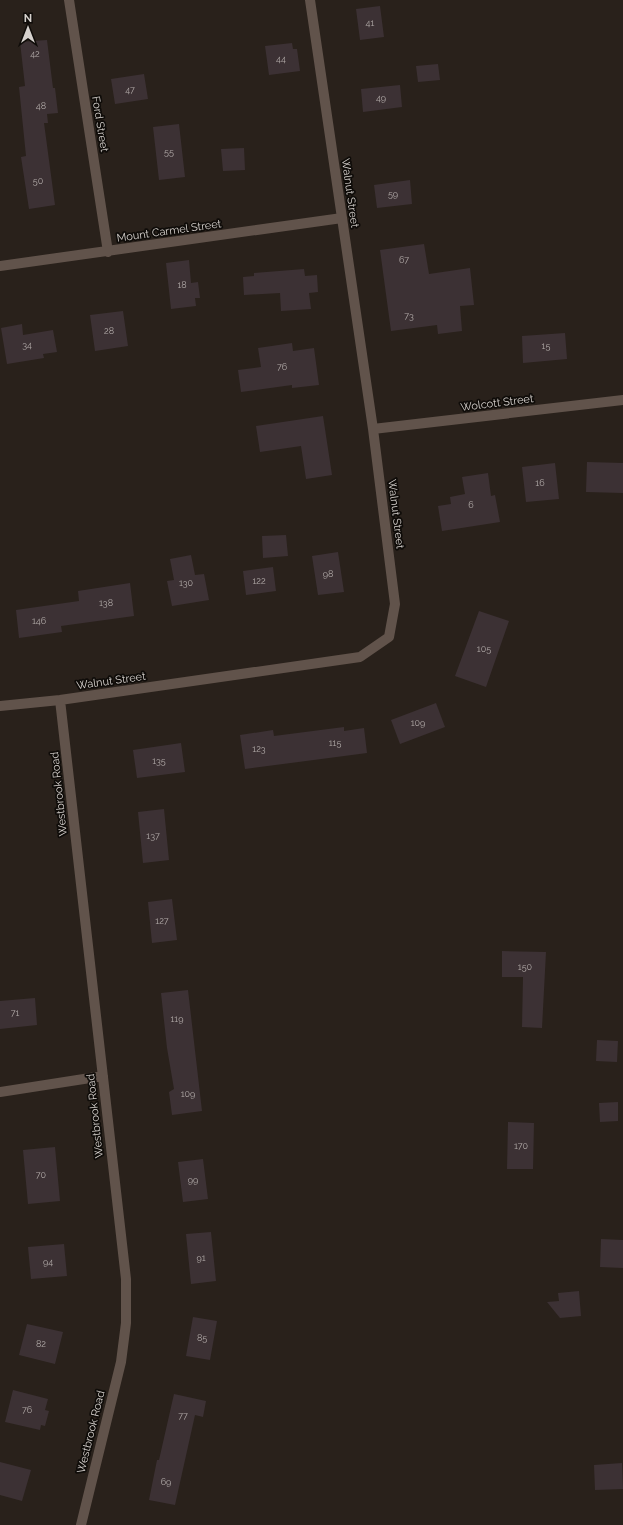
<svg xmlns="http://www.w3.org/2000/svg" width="623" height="1525" font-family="Raleway,sans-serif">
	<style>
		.building { fill: #3c3134 }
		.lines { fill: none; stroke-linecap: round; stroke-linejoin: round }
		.street { stroke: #61534b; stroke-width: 10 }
		.labels { text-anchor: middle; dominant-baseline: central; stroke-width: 3.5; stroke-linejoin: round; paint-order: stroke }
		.number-label { font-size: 9px; fill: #b0a9a7 }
		.street-label { font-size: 11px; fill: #d6d1cd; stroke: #0f0c09 }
	</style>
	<rect width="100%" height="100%" fill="#29211b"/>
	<!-- building -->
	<path class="building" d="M 380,6 L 384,37 L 360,40 L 356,9 Z
		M 47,40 L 53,88 L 55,88 L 58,113 L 47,114 L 48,123 L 44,123 L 55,205 L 29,209 L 21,157 L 26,156 L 19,87 L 25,86 L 20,42 Z
		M 292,43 L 293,49 L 297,49 L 300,71 L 269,75 L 265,46 Z
		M 438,64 L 440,80 L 418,82 L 416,66 Z
		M 144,74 L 148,99 L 115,104 L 111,79 Z
		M 400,85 L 402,107 L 363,112 L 361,89 Z
		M 179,124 L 185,177 L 159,180 L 153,127 Z
		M 244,148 L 245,170 L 223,171 L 221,149 Z
		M 410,180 L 412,204 L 377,208 L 374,185 Z
		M 424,244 L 429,274 L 470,268 L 474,305 L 460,306 L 462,331 L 438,334 L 437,325 L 391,331 L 380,250 Z
		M 189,260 L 191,283 L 198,282 L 200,298 L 195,298 L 196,306 L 171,309 L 166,263 Z
		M 304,269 L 305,276 L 317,275 L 318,292 L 309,293 L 311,309 L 281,311 L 280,293 L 244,295 L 243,277 L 254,276 L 254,273 Z
		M 123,311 L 128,346 L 95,351 L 90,315 Z
		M 22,324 L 23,335 L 53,330 L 57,352 L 43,354 L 44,358 L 7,364 L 1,328 Z
		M 565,333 L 567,359 L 523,363 L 522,336 Z
		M 292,343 L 293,351 L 314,348 L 319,385 L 292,388 L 292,385 L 241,392 L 238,370 L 261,367 L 258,348 Z
		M 323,416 L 332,475 L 306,479 L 301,446 L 260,452 L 256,426 Z
		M 587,462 L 623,463 L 623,493 L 586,492 Z
		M 555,463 L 559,499 L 526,502 L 522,467 Z
		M 488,473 L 491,496 L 495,495 L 500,522 L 442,531 L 438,506 L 451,504 L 450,497 L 465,494 L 462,477 Z
		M 286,535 L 288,556 L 263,558 L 262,536 Z
		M 338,552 L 344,592 L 318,595 L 312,556 Z
		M 191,555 L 195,575 L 204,574 L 209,600 L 172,606 L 167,581 L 174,580 L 170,559 Z
		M 273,567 L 276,591 L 246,595 L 243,571 Z
		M 130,583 L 134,616 L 61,626 L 62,632 L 19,638 L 16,610 L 79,601 L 78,591 Z
		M 479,611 L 509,621 L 486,687 L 455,676 Z
		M 436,703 L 445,727 L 400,744 L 391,720 Z
		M 344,727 L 344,731 L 364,728 L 367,753 L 245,769 L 240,735 L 273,730 L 274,736 Z
		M 181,743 L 185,772 L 137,778 L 133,750 Z
		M 164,809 L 169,860 L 143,863 L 138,812 Z
		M 172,899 L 177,940 L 152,943 L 148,902 Z
		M 502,951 L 546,952 L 542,1028 L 522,1027 L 523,977 L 502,977 Z
		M 188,990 L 202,1111 L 172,1115 L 169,1092 L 174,1089 L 167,1048 L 161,993 Z
		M 35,998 L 37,1025 L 0,1029 L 0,1001 Z
		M 597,1040 L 618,1041 L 617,1062 L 596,1061 Z
		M 618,1102 L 618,1121 L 600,1122 L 599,1103 Z
		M 508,1122 L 534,1123 L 533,1169 L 507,1169 Z
		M 55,1147 L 60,1201 L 28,1204 L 23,1150 Z
		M 203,1159 L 208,1199 L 183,1202 L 178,1162 Z
		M 211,1232 L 216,1281 L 191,1284 L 186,1234 Z
		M 601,1239 L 623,1240 L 623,1268 L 600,1267 Z
		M 64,1244 L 67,1276 L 31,1279 L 28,1247 Z
		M 579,1291 L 581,1316 L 560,1318 L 547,1302 L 559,1301 L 558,1293 Z
		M 193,1317 L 217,1321 L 210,1360 L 186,1356 Z
		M 27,1324 L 63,1332 L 55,1364 L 19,1355 Z
		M 13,1390 L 48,1399 L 45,1410 L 49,1411 L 45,1426 L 41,1425 L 40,1430 L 5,1422 Z
		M 174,1394 L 206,1401 L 203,1417 L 195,1415 L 175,1505 L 149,1500 L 157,1460 L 159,1460 Z
		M 0,1462 L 31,1470 L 22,1501 L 0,1495 Z
		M 622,1463 L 623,1489 L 595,1490 L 594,1465 Z"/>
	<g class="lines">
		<!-- street -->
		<path class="street" d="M 69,0 L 108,252
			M 0,266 L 342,218
			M 373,429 L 623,400
			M 60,700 L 126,1279 L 126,1323 L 121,1362 L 81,1525
			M 0,706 L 60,700 L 360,657 L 389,637 L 395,604 L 373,429 L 310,0
			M 0,1092 L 103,1076"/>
	</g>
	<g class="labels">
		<!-- number labels -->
		<g class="number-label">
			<text x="370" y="23">41</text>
			<text x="35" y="54">42</text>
			<text x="281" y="59">44</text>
			<text x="130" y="90">47</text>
			<text x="381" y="98">49</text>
			<text x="41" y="106">48</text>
			<text x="169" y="152">55</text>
			<text x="38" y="181">50</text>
			<text x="393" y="194">59</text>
			<text x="404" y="260">67</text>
			<text x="182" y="285">18</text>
			<text x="409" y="316">73</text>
			<text x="109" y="331">28</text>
			<text x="27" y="345">34</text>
			<text x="546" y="346">15</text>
			<text x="282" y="367">76</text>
			<text x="540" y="483">16</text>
			<text x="471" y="505">6</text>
			<text x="328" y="574">98</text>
			<text x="259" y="581">122</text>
			<text x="186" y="583">130</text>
			<text x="106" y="603">138</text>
			<text x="39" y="621">146</text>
			<text x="484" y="649">105</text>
			<text x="418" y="723">109</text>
			<text x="335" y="743">115</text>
			<text x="259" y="749">123</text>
			<text x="159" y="761">135</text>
			<text x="153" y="836">137</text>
			<text x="162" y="921">127</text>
			<text x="525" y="967">150</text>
			<text x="15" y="1013">71</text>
			<text x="177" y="1019">119</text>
			<text x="188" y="1094">109</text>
			<text x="521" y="1146">170</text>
			<text x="41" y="1175">70</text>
			<text x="193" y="1180">99</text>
			<text x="201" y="1258">91</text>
			<text x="48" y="1262">94</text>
			<text x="202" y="1338">85</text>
			<text x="41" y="1344">82</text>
			<text x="27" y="1410">76</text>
			<text x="183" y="1416">77</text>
			<text x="166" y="1482">69</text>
		</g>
		<!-- street labels -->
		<g class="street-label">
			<text transform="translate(100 124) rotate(81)">Ford Street</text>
			<text transform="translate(350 193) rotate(82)">Walnut Street</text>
			<text transform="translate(169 231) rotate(-8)">Mount Carmel Street</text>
			<text transform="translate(497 403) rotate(-7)">Wolcott Street</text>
			<text transform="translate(396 514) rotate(83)">Walnut Street</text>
			<text transform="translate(111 681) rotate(-8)">Walnut Street</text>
			<text transform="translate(59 794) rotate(-96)">Westbrook Road</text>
			<text transform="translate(95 1116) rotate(-96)">Westbrook Road</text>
			<text transform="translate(91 1432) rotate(-76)">Westbrook Road</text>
		</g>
	</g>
	<!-- north arrow -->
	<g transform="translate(28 28)" stroke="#0f0c09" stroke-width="3" paint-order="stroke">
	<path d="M0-3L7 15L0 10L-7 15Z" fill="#d6d1cd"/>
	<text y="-6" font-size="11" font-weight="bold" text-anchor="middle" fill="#d6d1cd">N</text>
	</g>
</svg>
